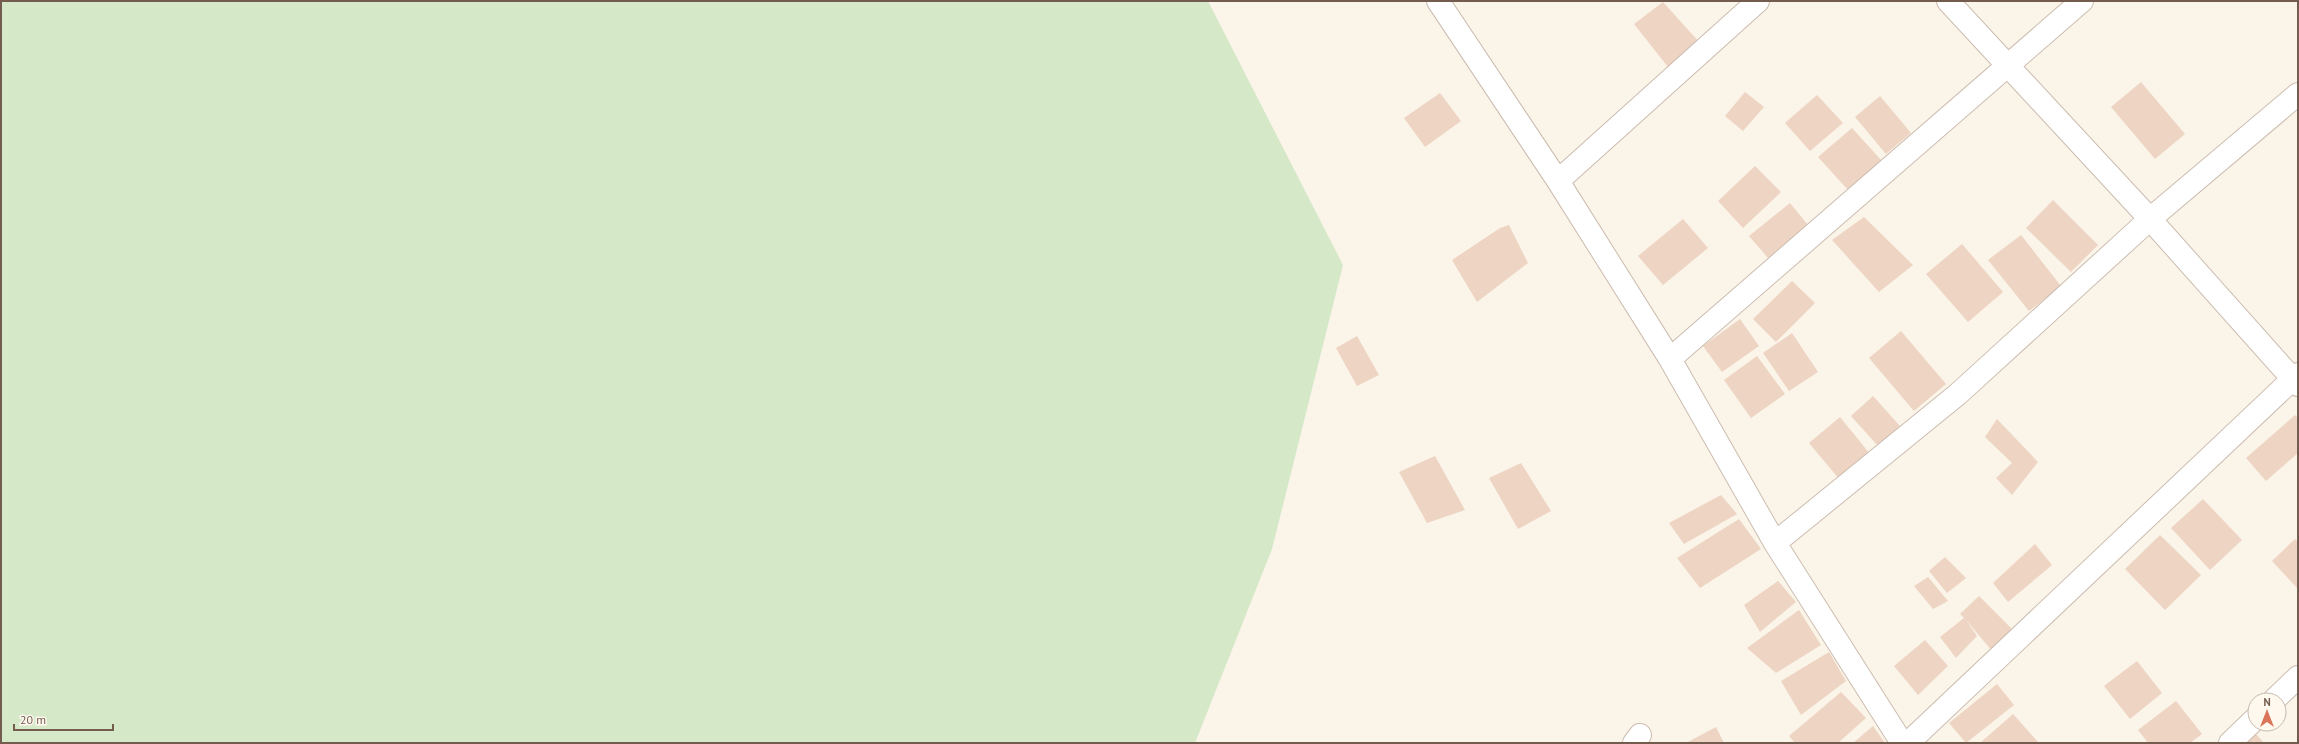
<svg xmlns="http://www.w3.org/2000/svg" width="2299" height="744" font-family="'PT Sans',sans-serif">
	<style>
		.green { fill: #d5e8c8 }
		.building { fill: #eed4c3 }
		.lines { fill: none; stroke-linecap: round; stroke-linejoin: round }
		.minor-casing { stroke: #ccbcb0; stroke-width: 24 }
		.minor { stroke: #fff; stroke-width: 22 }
	</style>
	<rect width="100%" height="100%" fill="#fbf4e9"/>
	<!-- green -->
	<path class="green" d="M 1,1 L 1208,1 L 1343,265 L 1272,549 L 1195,743 L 1,743 Z"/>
	<!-- building -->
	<path class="building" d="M 1663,2 L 1700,43 L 1668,67 L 1634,24 Z
		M 2141,82 L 2185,134 L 2155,159 L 2111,107 Z
		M 1745,92 L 1764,107 L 1743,131 L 1725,116 Z
		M 1440,93 L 1461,121 L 1425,147 L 1404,118 Z
		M 1817,95 L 1843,123 L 1810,151 L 1785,123 Z
		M 1880,96 L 1911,133 L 1886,154 L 1855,117 Z
		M 1852,128 L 1883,162 L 1849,191 L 1818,157 Z
		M 1755,166 L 1781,192 L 1743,228 L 1718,201 Z
		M 2053,200 L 2098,245 L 2071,272 L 2026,228 Z
		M 1790,203 L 1808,225 L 1768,258 L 1749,236 Z
		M 1864,217 L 1913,265 L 1879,292 L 1832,240 Z
		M 1683,219 L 1708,248 L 1663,285 L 1638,256 Z
		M 1509,225 L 1528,263 L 1477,302 L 1452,260 L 1500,228 Z
		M 2021,235 L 2061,286 L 2029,311 L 1988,260 Z
		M 1962,244 L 2003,292 L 1968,322 L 1926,274 Z
		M 1792,281 L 1815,303 L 1776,342 L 1753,319 Z
		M 1740,319 L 1759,346 L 1722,372 L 1703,346 Z
		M 1901,331 L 1946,384 L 1914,411 L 1869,358 Z
		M 1792,333 L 1818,372 L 1789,391 L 1763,353 Z
		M 1357,336 L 1379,375 L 1357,386 L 1336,348 Z
		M 1757,356 L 1785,394 L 1751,418 L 1724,380 Z
		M 1873,396 L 1900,426 L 1878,446 L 1851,416 Z
		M 2295,415 L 2298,418 L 2298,453 L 2266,481 L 2246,458 Z
		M 1840,417 L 1870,454 L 1840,480 L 1809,443 Z
		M 1997,419 L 2038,462 L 2012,495 L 1996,478 L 2012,463 L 1985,437 Z
		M 1435,456 L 1465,510 L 1427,523 L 1399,472 Z
		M 1521,463 L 1551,511 L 1518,529 L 1489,478 Z
		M 1721,495 L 1737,514 L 1684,544 L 1669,523 Z
		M 2203,499 L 2242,540 L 2210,570 L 2171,528 Z
		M 1739,519 L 1761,549 L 1700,588 L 1677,558 Z
		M 2160,535 L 2201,575 L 2165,610 L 2125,569 Z
		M 2295,539 L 2298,542 L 2298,589 L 2272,561 Z
		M 2035,544 L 2052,565 L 2008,602 L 1993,583 Z
		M 1945,557 L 1966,578 L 1947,593 L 1929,571 Z
		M 1928,577 L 1948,601 L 1933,609 L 1914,586 Z
		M 1778,581 L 1796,602 L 1760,632 L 1744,605 Z
		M 1979,596 L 2013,630 L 1993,652 L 1966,620 L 1977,636 L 1956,658 L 1940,637 L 1964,618 L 1960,614 Z
		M 1799,610 L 1821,645 L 1776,673 L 1747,648 Z
		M 1925,640 L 1948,666 L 1918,695 L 1894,666 Z
		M 1829,652 L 1846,681 L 1801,715 L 1781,681 Z
		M 2137,661 L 2162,693 L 2130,719 L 2104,686 Z
		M 1997,684 L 2014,705 L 1966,743 L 1949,723 Z
		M 1841,692 L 1866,718 L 1838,743 L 1795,743 L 1789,736 Z
		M 2176,701 L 2202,734 L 2190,743 L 2148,743 L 2138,730 Z
		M 2013,714 L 2038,742 L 1980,743 Z
		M 1873,726 L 1885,743 L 1853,743 Z
		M 1716,727 L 1724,743 L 1686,743 Z
		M 2256,734 L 2264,743 L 2246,743 Z"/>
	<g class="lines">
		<defs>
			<path id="minor" d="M 1438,1 L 1558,181 L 1670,359 L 1775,543 L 1902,743
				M 1948,1 L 2150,219 L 2298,385
				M 1558,181 L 1758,1
				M 1670,359 L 2082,1
				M 1775,543 L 1958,394 L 2150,219 L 2298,94
				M 2274,700 L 2298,677
				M 1634,743 L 1640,735
				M 1908,743 L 2298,374
				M 2230,743 L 2255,719"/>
		</defs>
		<!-- minor casing -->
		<use href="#minor" class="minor-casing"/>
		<!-- minor -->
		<use href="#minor" class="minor"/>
	</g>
	<!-- border -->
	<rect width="2299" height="744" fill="none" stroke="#735b4e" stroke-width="4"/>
	<!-- north arrow -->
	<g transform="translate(2267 712)"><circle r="19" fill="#fef8ef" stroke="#c6b9af"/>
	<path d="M0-3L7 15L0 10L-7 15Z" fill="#da7559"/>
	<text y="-6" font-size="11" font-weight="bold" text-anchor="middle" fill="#735b4e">N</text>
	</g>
	<!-- scale -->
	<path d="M14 724v6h99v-6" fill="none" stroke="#735b4e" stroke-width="2"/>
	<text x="20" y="724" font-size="12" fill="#735b4e" stroke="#fef8ef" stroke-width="3" paint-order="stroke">20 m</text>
</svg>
